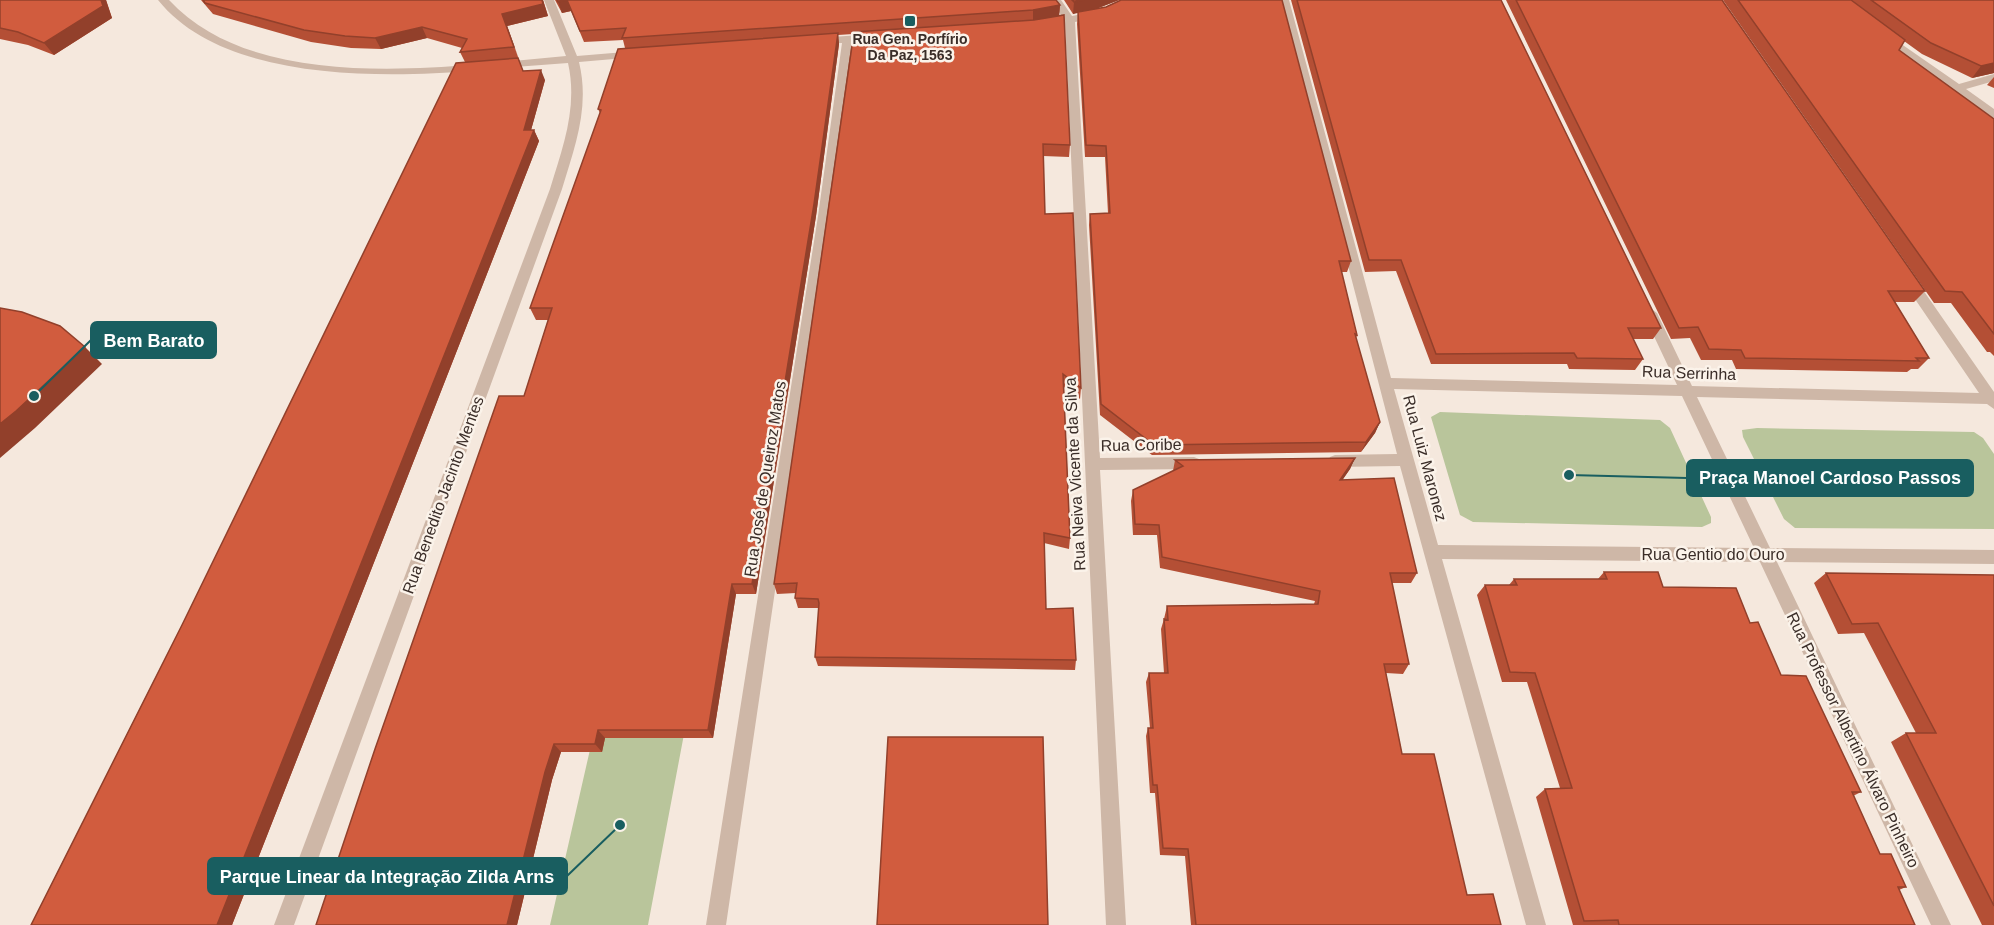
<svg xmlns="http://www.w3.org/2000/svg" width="1994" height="925" font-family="Arial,sans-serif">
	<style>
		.green { fill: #b9c59b }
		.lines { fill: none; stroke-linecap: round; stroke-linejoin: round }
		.minor { fill: #ceb7a7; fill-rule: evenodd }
		.wall { fill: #b44f35 }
		.shaded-wall { fill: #92402b }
		.building { fill: #d15c3e; stroke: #92402b; stroke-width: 1.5 }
		.poi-dot { fill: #195e60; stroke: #fbf3ea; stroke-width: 2 }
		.labels { text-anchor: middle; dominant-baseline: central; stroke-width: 5; stroke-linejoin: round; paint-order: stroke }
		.far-poi-label { font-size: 14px; font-weight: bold; fill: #3a2d28; stroke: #fbf3ea }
		.street-label { font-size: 16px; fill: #3a2d28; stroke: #fbf3ea }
		.leader { fill: none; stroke: #195e60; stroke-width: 2 }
		.callout-dot { fill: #195e60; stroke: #fbf3ea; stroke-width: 2 }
		.callout { fill: #195e60; stroke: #195e60; stroke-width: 2 }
		.callout-label { font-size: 18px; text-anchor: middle; font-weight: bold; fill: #fff }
	</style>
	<rect width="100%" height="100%" fill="#f5e8dd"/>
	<!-- green -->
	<path class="green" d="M 1440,412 L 1660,420 L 1670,428 L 1711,517 L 1711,523 L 1702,527 L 1473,522 L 1460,515 L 1431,417 Z
		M 1757,428 L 1974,432 L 1983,438 L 1994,454 L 1994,529 L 1795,528 L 1784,519 L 1743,437 L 1742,430 Z
		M 602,697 L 691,697 L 648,925 L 550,925 Z"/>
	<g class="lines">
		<!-- minor -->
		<path class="minor" d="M 158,0 L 169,0 C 240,77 376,72 472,65 L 478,68 L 472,71 C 378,78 223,81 158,0 Z
			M 544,0 L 554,0 L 577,56 L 637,51 L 642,54 L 637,57 L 579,62 C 590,107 575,146 562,189 L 294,925 L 274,925 L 550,189 C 563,147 578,107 568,63 L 502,68 L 496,65 L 502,62 L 566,56 Z
			M 1051,0 L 1061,0 L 1072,16 L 1097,11 L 1125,0 L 1139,0 L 1104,16 L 1075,22 L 1100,458 L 1194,457 L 1199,459 L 1202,463 L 1199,467 L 1194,469 L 1100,470 L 1126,925 L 1106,925 L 1065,24 L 1044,28 L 1039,25 L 1063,18 Z
			M 1279,0 L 1289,0 L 1391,378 L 1677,385 L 1643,313 L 1650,308 L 1657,313 L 1692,386 L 1979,393 L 1902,280 L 1909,275 L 1914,277 L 1994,392 L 1994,409 L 1987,404 L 1697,397 L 1770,548 L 1994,550 L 1994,564 L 1777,562 L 1951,925 L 1931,925 L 1760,562 L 1442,559 L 1546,925 L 1526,925 L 1400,466 L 1335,467 L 1330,465 L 1328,461 L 1330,457 L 1335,455 L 1397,454 ZM 1394,389 L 1682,396 L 1754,548 L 1438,545 Z
			M 1884,32 L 1959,84 L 1994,74 L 1994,81 L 1966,89 L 1994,109 L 1994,118 L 1952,90 L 1880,37 L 1880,33 Z
			M 873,34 L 877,35 L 877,39 L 853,42 L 830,216 L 726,925 L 706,925 L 818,216 L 842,43 L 819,44 L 814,41 L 819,38 Z"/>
	</g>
	<!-- wall -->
	<path class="wall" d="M 0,0 L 106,0 L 112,18 L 54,55 L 28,45 L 0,39 Z
		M 201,0 L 543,0 L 548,16 L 507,26 L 523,71 L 545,80 L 531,130 L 534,130 L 539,141 L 232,925 L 31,925 L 465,62 L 460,52 L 462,48 L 427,38 L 381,49 L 351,48 L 311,42 L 213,14 Z
		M 555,0 L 1056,0 L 1060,5 L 1059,16 L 1070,145 L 1069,157 L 1043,156 L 1045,214 L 1081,388 L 1080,399 L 1064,387 L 1070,538 L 1069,549 L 1044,543 L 1046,609 L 1076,660 L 1075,670 L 818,666 L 815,657 L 819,608 L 798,608 L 795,598 L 796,593 L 777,594 L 774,584 L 853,34 L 838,35 L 839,44 L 816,216 L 756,594 L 736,594 L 713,738 L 605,738 L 602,752 L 561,752 L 552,780 L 517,925 L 316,925 L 524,396 L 548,320 L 536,320 L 530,308 L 600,113 L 598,109 L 625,48 L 623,40 L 584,42 L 571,11 L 562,13 Z
		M 1064,0 L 1119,0 L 1098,8 L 1351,261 L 1347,272 L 1341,272 L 1357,335 L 1356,338 L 1380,422 L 1375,433 L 1361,452 L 1152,455 L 1100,415 L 1089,225 L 1090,214 L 1108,213 L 1105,157 L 1085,157 L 1077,24 L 1078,12 L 1073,14 Z
		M 1291,0 L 1501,0 L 1661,328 L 1653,339 L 1633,339 L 1643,359 L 1635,370 L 1569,369 L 1567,364 L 1431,364 L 1396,271 L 1365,272 Z
		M 1506,0 L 1722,0 L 1925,291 L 1914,302 L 1895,302 L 1929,358 L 1918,369 L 1911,369 L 1907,372 L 1736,369 L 1732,360 L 1701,360 L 1690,338 L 1671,339 Z
		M 1723,0 L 1994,0 L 1994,73 L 1972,78 L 1922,54 L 1904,41 L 1899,50 L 1994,119 L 1994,356 L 1990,352 L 1987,352 L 1951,303 L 1934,303 Z
		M 1994,77 L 1994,88 L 1987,85 Z
		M 1355,458 L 1350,469 L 1342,480 L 1417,573 L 1411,583 L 1392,583 L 1409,664 L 1403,674 L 1386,673 L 1402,754 L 1467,895 L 1501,925 L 1191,925 L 1185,856 L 1160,855 L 1155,793 L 1150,793 L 1146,736 L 1148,728 L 1150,728 L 1146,682 L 1149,673 L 1164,673 L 1161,629 L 1164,619 L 1167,606 L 1314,604 L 1315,601 L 1160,568 L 1157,535 L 1133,535 L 1131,501 L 1133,490 L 1173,471 L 1175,460 Z
		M 1604,572 L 1663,587 L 1750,623 L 1781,675 L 1861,792 L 1853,796 L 1880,854 L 1906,887 L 1899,890 L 1915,925 L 1573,925 L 1536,797 L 1545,789 L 1560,788 L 1527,682 L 1502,682 L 1477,595 L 1485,585 L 1509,585 L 1514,579 L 1598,579 Z
		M 1826,573 L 1994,575 L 1994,925 L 1982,925 L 1891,742 L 1906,733 L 1916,733 L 1864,633 L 1838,634 L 1814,583 Z"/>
	<!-- shaded-wall -->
	<path class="shaded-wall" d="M 101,0 L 106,0 L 112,18 L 54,55 L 44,43 Z
		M 543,0 L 548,16 L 507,26 L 519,59 L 502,14 Z
		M 567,0 L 571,11 L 562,13 L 558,2 Z
		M 1084,0 L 1119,0 L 1096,9 L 1073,14 L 1074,2 Z
		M 1060,5 L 1059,16 L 1033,22 L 1033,10 Z
		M 422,27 L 427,38 L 381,49 L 375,38 Z
		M 838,33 L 839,44 L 816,216 L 756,594 L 752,584 Z
		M 1994,63 L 1994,73 L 1972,78 L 1981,66 Z
		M 541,70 L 545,80 L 528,141 L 524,130 Z
		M 534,130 L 539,141 L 232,925 L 217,925 Z
		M 85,347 L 102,364 L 35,428 L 0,458 L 0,424 Z
		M 1380,422 L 1375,433 L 1361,452 L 1366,442 Z
		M 1355,458 L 1350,469 L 1335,491 L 1340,480 Z
		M 732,584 L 736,594 L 713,738 L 708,730 Z
		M 598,730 L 605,738 L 602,752 L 595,744 Z
		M 554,744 L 561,752 L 552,780 L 517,925 L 507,925 L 545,772 Z"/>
	<!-- building -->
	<path class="building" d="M 0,0 L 101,0 L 103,6 L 44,43 L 18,32 L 0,28 Z
		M 203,0 L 542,0 L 543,4 L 502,14 L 514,47 L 460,52 L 467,39 L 422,27 L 375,38 L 345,36 L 304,30 L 205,3 Z
		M 557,0 L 1056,0 L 1060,5 L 1033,10 L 622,38 L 626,28 L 580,31 L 567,0 L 558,2 Z
		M 1072,0 L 1084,0 L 1074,2 Z
		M 1121,0 L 1282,0 L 1351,261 L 1339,261 L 1357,335 L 1355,334 L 1380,422 L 1366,442 L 1154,445 L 1101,404 L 1090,214 L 1110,213 L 1106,146 L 1086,145 L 1078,12 L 1106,7 Z
		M 1297,0 L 1501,0 L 1661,328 L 1628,328 L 1643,359 L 1577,358 L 1574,353 L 1436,354 L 1401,260 L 1369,260 Z
		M 1516,0 L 1722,0 L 1925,291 L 1888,291 L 1929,358 L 1916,358 L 1919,361 L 1745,358 L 1741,350 L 1709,349 L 1698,327 L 1679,328 Z
		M 1738,0 L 1851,0 L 1905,40 L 1899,50 L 1994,119 L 1994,334 L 1962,292 L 1945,291 Z
		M 1871,0 L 1994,0 L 1994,63 L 1981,66 L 1931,43 Z
		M 1064,15 L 1070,145 L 1043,144 L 1045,214 L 1073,213 L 1081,388 L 1063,374 L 1070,538 L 1044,533 L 1046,609 L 1073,608 L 1076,660 L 815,657 L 819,603 L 818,599 L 795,598 L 797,583 L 774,584 L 854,32 L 1034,20 Z
		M 838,33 L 814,204 L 752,584 L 732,584 L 708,730 L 598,730 L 595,744 L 554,744 L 545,772 L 507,925 L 316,925 L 375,749 L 499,396 L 524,396 L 552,308 L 530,308 L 601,110 L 598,109 L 618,49 Z
		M 518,58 L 523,71 L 541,70 L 524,130 L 534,130 L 217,925 L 31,925 L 182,625 L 456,63 Z
		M 0,308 L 22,312 L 60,326 L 85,347 L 16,411 L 0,424 Z
		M 1355,458 L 1340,480 L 1394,478 L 1417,573 L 1390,573 L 1409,664 L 1384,664 L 1402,754 L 1434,754 L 1467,895 L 1493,894 L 1501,925 L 1196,925 L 1188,849 L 1163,848 L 1157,785 L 1153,785 L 1148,728 L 1153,728 L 1149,673 L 1168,673 L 1164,619 L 1168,620 L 1167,606 L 1318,604 L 1320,591 L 1162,557 L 1159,525 L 1135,524 L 1133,490 L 1183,466 L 1175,460 Z
		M 1604,572 L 1658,572 L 1663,587 L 1736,588 L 1750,623 L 1758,622 L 1781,675 L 1806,676 L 1861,792 L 1852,792 L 1880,854 L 1891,854 L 1906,887 L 1898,887 L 1915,925 L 1619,925 L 1618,920 L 1584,921 L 1545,789 L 1572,788 L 1535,673 L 1510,672 L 1485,585 L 1517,585 L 1514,579 L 1607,579 Z
		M 1826,573 L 1994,575 L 1994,906 L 1906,733 L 1936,733 L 1878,623 L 1852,624 Z
		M 888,737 L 1043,737 L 1048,925 L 877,925 Z"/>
	<!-- markers -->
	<rect class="poi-dot" x="904" y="15" width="12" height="12" rx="3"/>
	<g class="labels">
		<!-- far-poi labels -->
		<g class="far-poi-label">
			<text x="910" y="39">Rua Gen. Porfírio<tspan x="910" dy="16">Da Paz, 1563</tspan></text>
		</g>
		<!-- street labels -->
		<g class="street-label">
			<text transform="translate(1689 373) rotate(2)">Rua Serrinha</text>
			<text transform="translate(1141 445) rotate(-1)">Rua Coribe</text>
			<text transform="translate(1425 458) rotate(75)">Rua Luiz Maronez</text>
			<text transform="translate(1075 474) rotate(-93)">Rua Neiva Vicente da Silva</text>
			<text transform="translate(765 479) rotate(-81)">Rua José de Queiroz Matos</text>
			<text transform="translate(443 495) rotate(-70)">Rua Benedito Jacinto Mentes</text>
			<text x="1713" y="554">Rua Gentio do Ouro</text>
			<text transform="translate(1853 740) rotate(64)">Rua Professor Albertino Álvaro Pinheiro</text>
		</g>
	</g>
	<!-- callouts -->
	<path class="leader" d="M34 396L91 340M1569 475L1687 478M620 825L567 876"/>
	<g class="callout-dot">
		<circle cx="34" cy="396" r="6"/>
		<circle cx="1569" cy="475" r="6"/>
		<circle cx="620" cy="825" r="6"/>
	</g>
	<g class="callout">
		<rect x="91" y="322" width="125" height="36" rx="6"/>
		<rect x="1687" y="460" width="286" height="36" rx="6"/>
		<rect x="208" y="858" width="359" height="36" rx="6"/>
	</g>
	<g class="callout-label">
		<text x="154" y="347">Bem Barato</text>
		<text x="1830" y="484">Praça Manoel Cardoso Passos</text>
		<text x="387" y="883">Parque Linear da Integração Zilda Arns</text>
	</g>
</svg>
